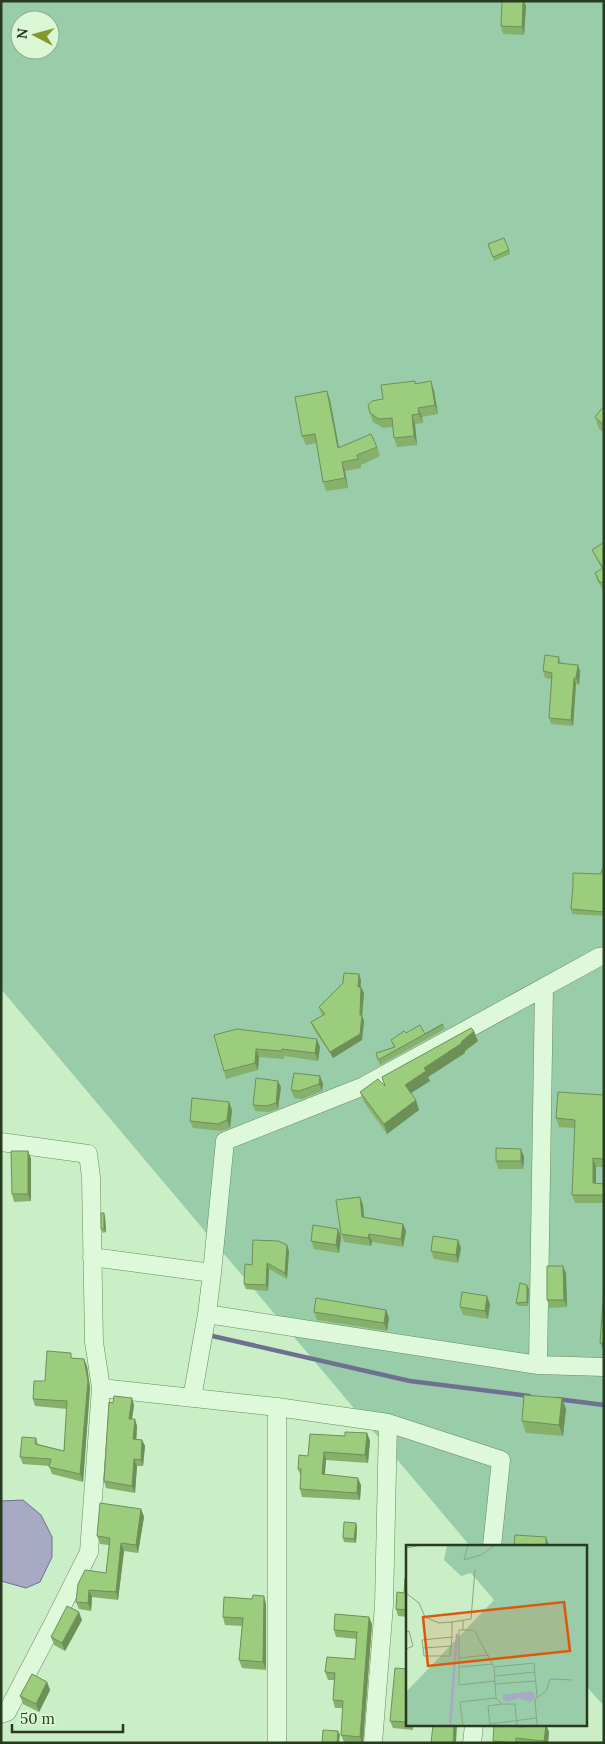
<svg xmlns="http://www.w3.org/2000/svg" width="605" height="1744" font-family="Lora,serif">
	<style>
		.green { fill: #99cda9; fill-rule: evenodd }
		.water { fill: #a7aac2; stroke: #6e7091 }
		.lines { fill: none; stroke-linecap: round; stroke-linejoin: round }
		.stream { stroke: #6e7091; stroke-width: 4.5 }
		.minor-casing { stroke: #688a5b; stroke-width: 19 }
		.minor { stroke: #ddf9d9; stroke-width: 18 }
		.wall { fill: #86b06b }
		.shaded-wall { fill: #6d9057 }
		.building { fill: #9ccd7c; stroke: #6d9057 }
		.inset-river { fill: none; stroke: #a7aac2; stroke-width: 2.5 }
		.inset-road { fill: none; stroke: #89a683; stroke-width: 1 }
		.view { fill: #de570d; fill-opacity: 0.15; stroke: #de570d; stroke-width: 2.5 }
		.inset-edge { fill: none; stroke: #283a1f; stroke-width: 2.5 }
	</style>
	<rect width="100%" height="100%" fill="#caeec6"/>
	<!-- green -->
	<path class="green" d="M 1,1 L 604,1 L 604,1706 L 586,1686 L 586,1546 L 470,1546 L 1,989 ZM 20,20 L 50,20 L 50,50 L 20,50 Z"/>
	<!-- water -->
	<path class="water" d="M 23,1500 L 41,1515 L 52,1537 L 52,1557 L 40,1582 L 26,1588 L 1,1581 L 1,1501 Z"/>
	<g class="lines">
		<!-- stream -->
		<path class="stream" d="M 208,1335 L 410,1381 L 529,1396
			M 557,1399 L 604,1405"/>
		<defs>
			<path id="minor" d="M 1,1142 L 88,1154 L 91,1177 L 94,1342 L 101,1388
				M 92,1257 L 212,1273 L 207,1314 L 538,1365 L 604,1367
				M 212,1273 L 225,1141 L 364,1086 L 599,957 L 604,956
				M 538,1365 L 544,988
				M 192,1398 L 207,1314
				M 277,1407 L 388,1423 L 501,1460 L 492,1546
				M 1,1714 L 7,1712 L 53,1624 L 89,1552 L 101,1388 L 277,1407 L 277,1743
				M 373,1743 L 384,1605 L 388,1423
				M 472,1743 L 474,1725"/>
		</defs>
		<!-- minor casing -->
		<use href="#minor" class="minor-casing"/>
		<!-- minor -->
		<use href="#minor" class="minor"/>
	</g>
	<!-- wall -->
	<path class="wall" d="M 502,1 L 524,1 L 526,6 L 524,35 L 503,34 L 501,26 Z
		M 488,244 L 509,250 L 510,254 L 494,261 Z
		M 431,381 L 434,391 L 438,414 L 422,417 L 423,423 L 415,424 L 417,445 L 397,447 L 394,438 L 393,427 L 383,428 L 373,422 L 370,413 L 383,399 L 416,384 Z
		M 327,391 L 330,400 L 339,448 L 377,447 L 380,456 L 361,465 L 361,468 L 345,471 L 348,488 L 326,491 L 323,482 L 317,443 L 306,445 L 302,436 Z
		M 604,406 L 604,433 L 599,429 L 595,417 Z
		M 604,542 L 604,589 L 603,590 L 597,580 L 595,573 L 602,569 L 595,556 L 592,550 Z
		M 559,657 L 561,663 L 580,671 L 579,685 L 576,684 L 573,726 L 551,724 L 549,718 L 552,679 L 545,678 L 543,671 Z
		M 604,869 L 604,916 L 572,914 L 571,909 L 601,874 Z
		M 361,980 L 361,987 L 364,993 L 362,1016 L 364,1021 L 362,1040 L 333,1058 L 313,1028 L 311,1022 L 323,1016 L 321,1013 L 319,1007 Z
		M 443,1024 L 445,1029 L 380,1065 L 376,1053 L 394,1047 L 391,1040 L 406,1033 L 425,1034 Z
		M 214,1035 L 320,1047 L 318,1061 L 284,1056 L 284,1059 L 259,1057 L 258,1070 L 226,1079 Z
		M 478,1041 L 465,1051 L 465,1053 L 428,1077 L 430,1081 L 411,1093 L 419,1110 L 387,1134 L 364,1102 L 360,1092 L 385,1086 Z
		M 294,1073 L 323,1084 L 322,1091 L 302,1099 L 294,1098 L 291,1090 Z
		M 281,1087 L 278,1109 L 269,1112 L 255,1111 L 253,1105 Z
		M 604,1095 L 604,1167 L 596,1167 L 596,1183 L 604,1184 L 604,1203 L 575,1203 L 572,1195 L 575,1128 L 559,1127 L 556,1118 Z
		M 229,1102 L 232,1110 L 230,1128 L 221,1131 L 193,1128 L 190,1121 Z
		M 521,1149 L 524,1157 L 523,1169 L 498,1169 L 496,1161 Z
		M 28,1151 L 31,1159 L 31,1201 L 14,1202 L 12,1194 Z
		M 360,1197 L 363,1205 L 364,1217 L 403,1224 L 406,1231 L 403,1247 L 372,1242 L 371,1246 L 344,1242 L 341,1234 Z
		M 105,1217 L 106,1232 L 103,1233 L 101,1229 Z
		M 338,1229 L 341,1237 L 339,1253 L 314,1249 L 311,1241 Z
		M 461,1248 L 458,1263 L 434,1259 L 431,1251 Z
		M 289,1251 L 287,1279 L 269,1269 L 268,1291 L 246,1289 L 244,1284 L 252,1265 Z
		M 566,1273 L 567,1307 L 550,1308 L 547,1300 Z
		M 604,1287 L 604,1353 L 600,1343 Z
		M 529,1289 L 528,1306 L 518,1306 L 516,1303 Z
		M 490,1304 L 488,1319 L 463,1315 L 460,1307 Z
		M 386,1310 L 389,1318 L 387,1331 L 317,1320 L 314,1312 Z
		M 73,1358 L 87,1366 L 90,1388 L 83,1482 L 52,1474 L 49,1466 L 23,1464 L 20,1457 L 36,1438 L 38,1444 L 64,1451 L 67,1409 L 35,1406 L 33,1399 L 45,1381 Z
		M 134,1405 L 132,1419 L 137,1426 L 136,1439 L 142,1440 L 145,1446 L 143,1466 L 137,1466 L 135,1493 L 106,1488 L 104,1481 Z
		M 566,1409 L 563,1436 L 526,1433 L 522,1421 Z
		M 367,1433 L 370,1441 L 368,1463 L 326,1460 L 325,1474 L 361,1485 L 360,1500 L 302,1497 L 300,1489 L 301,1476 L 298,1469 L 308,1456 L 345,1436 Z
		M 141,1509 L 144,1517 L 138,1553 L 124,1551 L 118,1600 L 92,1597 L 91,1611 L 79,1609 L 76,1602 L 106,1573 L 109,1545 L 100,1544 L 97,1536 Z
		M 357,1527 L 356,1543 L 344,1542 L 343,1538 Z
		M 408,1579 L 408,1617 L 398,1616 L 396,1609 L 404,1593 Z
		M 252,1599 L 266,1604 L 266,1670 L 242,1668 L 239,1660 L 242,1626 L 225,1625 L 223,1617 Z
		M 82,1620 L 65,1651 L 54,1645 L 51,1637 Z
		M 372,1624 L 363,1743 L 344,1742 L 341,1735 L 343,1708 L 335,1708 L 333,1700 L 334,1680 L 328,1680 L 325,1672 L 355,1659 L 357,1639 L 336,1637 L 334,1630 Z
		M 408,1669 L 408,1725 L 413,1725 L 413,1730 L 393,1728 L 390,1721 Z
		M 47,1682 L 50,1690 L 39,1712 L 23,1704 L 20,1696 Z
		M 546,1725 L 549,1732 L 548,1743 L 494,1743 L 493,1741 L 523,1727 Z"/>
	<!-- shaded-wall -->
	<path class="shaded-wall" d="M 523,1 L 524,1 L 526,6 L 524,35 L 522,27 Z
		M 431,381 L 434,391 L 438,414 L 435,405 Z
		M 327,391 L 330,400 L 341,458 L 338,448 Z
		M 418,408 L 422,417 L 423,423 L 419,414 Z
		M 412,415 L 415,424 L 417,445 L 414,436 Z
		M 342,462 L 345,471 L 348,488 L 345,478 Z
		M 578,665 L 580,671 L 579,685 L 576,678 Z
		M 574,678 L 576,684 L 573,726 L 571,720 Z
		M 359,974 L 361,980 L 360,993 L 358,987 Z
		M 361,987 L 364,993 L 362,1016 L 364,1021 L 362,1040 L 333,1058 L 330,1052 L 360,1015 Z
		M 474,1031 L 478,1041 L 465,1051 L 465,1053 L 428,1077 L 430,1081 L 408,1095 L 405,1085 L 424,1068 L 461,1042 Z
		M 317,1039 L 320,1047 L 318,1061 L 315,1053 Z
		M 256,1049 L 259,1057 L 258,1070 L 255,1063 Z
		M 320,1076 L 323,1084 L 322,1091 L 319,1084 Z
		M 278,1081 L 281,1087 L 278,1109 L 276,1103 Z
		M 416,1100 L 419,1110 L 387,1134 L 384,1124 Z
		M 229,1102 L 232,1110 L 230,1128 L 227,1120 Z
		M 521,1149 L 524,1157 L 523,1169 L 521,1161 Z
		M 28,1151 L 31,1159 L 31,1201 L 28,1194 Z
		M 593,1158 L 596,1167 L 596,1191 L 593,1183 Z
		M 360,1197 L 363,1205 L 365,1225 L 362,1217 Z
		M 104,1213 L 105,1217 L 106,1232 L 104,1229 Z
		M 403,1224 L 406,1231 L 403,1247 L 401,1239 Z
		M 338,1229 L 341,1237 L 339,1253 L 336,1245 Z
		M 369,1234 L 372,1242 L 371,1246 L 368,1238 Z
		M 458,1240 L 461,1248 L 458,1263 L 456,1255 Z
		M 287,1245 L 289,1251 L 287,1279 L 285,1273 Z
		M 267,1263 L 269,1269 L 268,1291 L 266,1285 Z
		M 563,1266 L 566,1273 L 567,1307 L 564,1300 Z
		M 527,1285 L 529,1289 L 528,1306 L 527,1302 Z
		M 487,1296 L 490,1304 L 488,1319 L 485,1311 Z
		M 386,1310 L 389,1318 L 387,1331 L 384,1323 Z
		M 84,1359 L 87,1366 L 90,1388 L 83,1482 L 80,1474 Z
		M 132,1398 L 134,1405 L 131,1425 L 129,1419 Z
		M 562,1398 L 566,1409 L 563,1436 L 559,1425 Z
		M 135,1419 L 137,1426 L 136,1446 L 133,1439 Z
		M 367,1433 L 370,1441 L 368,1463 L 365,1455 Z
		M 142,1440 L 145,1446 L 143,1466 L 141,1460 Z
		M 324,1452 L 326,1460 L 324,1482 L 322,1474 Z
		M 134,1459 L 137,1466 L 135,1493 L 132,1486 Z
		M 358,1478 L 361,1485 L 360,1500 L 357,1493 Z
		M 141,1509 L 144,1517 L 138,1553 L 136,1545 Z
		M 356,1523 L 357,1527 L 356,1543 L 354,1539 Z
		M 546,1537 L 548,1543 L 548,1546 L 546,1546 Z
		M 121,1543 L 124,1551 L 118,1600 L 116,1592 Z
		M 89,1590 L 92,1597 L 91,1611 L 88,1603 Z
		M 264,1596 L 266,1604 L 266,1670 L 263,1662 Z
		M 79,1612 L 82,1620 L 65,1651 L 62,1643 Z
		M 369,1617 L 372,1624 L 363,1743 L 362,1743 L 360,1737 Z
		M 47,1682 L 50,1690 L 39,1712 L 36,1704 Z
		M 454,1725 L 457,1725 L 456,1743 L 453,1743 Z
		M 546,1725 L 549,1732 L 548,1743 L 545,1743 L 544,1741 Z
		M 338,1731 L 340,1735 L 339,1743 L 337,1743 Z"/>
	<!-- building -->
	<path class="building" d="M 502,1 L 523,1 L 522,27 L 501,26 Z
		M 504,238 L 509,250 L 493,257 L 488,244 Z
		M 415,381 L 415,384 L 431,381 L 435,405 L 418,408 L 419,414 L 412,415 L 414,436 L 394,438 L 392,418 L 379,419 L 370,413 L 368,405 L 372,401 L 383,399 L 381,385 Z
		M 327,391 L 338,448 L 371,434 L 377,447 L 357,455 L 358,459 L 342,462 L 345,478 L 323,482 L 315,434 L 302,436 L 295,397 Z
		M 604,406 L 604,425 L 595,417 Z
		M 604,542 L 604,581 L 600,583 L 595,573 L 603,568 L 592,550 Z
		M 545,655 L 559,657 L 558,663 L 578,665 L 576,678 L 574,678 L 571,720 L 549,718 L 552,673 L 543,671 Z
		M 602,869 L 604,869 L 604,912 L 571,909 L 573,885 L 573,873 L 601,874 Z
		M 344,973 L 359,974 L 358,987 L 361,987 L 360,1015 L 362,1015 L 360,1034 L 330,1052 L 311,1022 L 325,1014 L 319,1007 L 343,983 Z
		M 443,1024 L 378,1060 L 376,1053 L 395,1047 L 391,1040 L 404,1031 L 406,1033 L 420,1025 L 425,1034 Z
		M 471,1028 L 474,1031 L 461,1042 L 462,1043 L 424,1068 L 426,1071 L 405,1085 L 416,1100 L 384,1124 L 360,1092 L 378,1079 L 385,1086 L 382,1077 Z
		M 237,1029 L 317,1039 L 315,1053 L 282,1049 L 281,1051 L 256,1049 L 255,1063 L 224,1071 L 214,1035 Z
		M 294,1073 L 320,1076 L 319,1084 L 299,1091 L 291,1090 Z
		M 256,1078 L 278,1081 L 276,1103 L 266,1106 L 253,1105 Z
		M 558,1092 L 604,1095 L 604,1159 L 593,1158 L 593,1183 L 604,1184 L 604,1195 L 572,1195 L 575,1120 L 556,1118 Z
		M 192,1098 L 229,1102 L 227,1120 L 218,1124 L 190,1121 Z
		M 496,1148 L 521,1149 L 521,1161 L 496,1161 Z
		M 11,1151 L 28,1151 L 28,1194 L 12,1194 Z
		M 360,1197 L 362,1217 L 403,1224 L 401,1239 L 369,1234 L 368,1238 L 341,1234 L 336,1200 Z
		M 101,1213 L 104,1213 L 104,1229 L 101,1229 Z
		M 313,1225 L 338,1229 L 336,1245 L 311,1241 Z
		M 433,1236 L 458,1240 L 456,1255 L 431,1251 Z
		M 253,1240 L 278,1241 L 287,1245 L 285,1273 L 267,1263 L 266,1285 L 244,1284 L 245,1264 L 252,1265 Z
		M 547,1266 L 563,1266 L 564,1300 L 547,1300 Z
		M 520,1283 L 527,1285 L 527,1302 L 516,1303 Z
		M 604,1287 L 604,1343 L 600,1343 Z
		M 462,1292 L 487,1296 L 485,1311 L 460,1307 Z
		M 316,1298 L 386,1310 L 384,1323 L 314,1312 Z
		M 47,1351 L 71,1353 L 71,1358 L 84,1359 L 88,1381 L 80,1474 L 49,1467 L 51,1459 L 20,1457 L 22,1437 L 36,1438 L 35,1444 L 64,1451 L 67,1401 L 33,1399 L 34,1381 L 45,1381 Z
		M 524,1395 L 562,1398 L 559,1425 L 522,1421 Z
		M 114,1396 L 132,1398 L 129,1419 L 135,1419 L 133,1439 L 142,1440 L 141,1460 L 134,1459 L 132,1486 L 104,1481 L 109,1402 L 113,1403 Z
		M 345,1432 L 367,1433 L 365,1455 L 324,1452 L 322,1474 L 358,1478 L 357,1493 L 300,1489 L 301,1469 L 298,1469 L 299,1455 L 308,1456 L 310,1434 L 345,1436 Z
		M 100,1503 L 141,1509 L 136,1545 L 121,1543 L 116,1592 L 89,1590 L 88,1603 L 76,1602 L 78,1584 L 85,1570 L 106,1573 L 110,1538 L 97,1536 Z
		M 344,1522 L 356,1523 L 354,1539 L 343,1538 Z
		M 515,1535 L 546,1537 L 546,1546 L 514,1546 Z
		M 405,1578 L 408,1579 L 408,1610 L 396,1609 L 397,1592 L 404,1593 Z
		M 253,1595 L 264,1596 L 263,1662 L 239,1660 L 243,1618 L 223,1617 L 224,1597 L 252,1599 Z
		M 67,1606 L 79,1612 L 62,1643 L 51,1637 Z
		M 335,1614 L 369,1617 L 360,1737 L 341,1735 L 343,1701 L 333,1700 L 335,1673 L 325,1672 L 327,1657 L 355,1659 L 355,1658 L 357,1632 L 334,1630 Z
		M 395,1668 L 408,1669 L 408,1689 L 406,1704 L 408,1704 L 408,1722 L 390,1721 Z
		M 32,1674 L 47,1682 L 36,1704 L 20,1696 Z
		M 433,1725 L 454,1725 L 453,1743 L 431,1743 Z
		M 494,1725 L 523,1727 L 523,1725 L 546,1725 L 544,1741 L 516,1738 L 516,1743 L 493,1741 Z
		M 323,1730 L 338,1731 L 337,1743 L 322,1743 Z"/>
	<!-- overview -->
	<g transform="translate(406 1545)">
		<rect width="181" height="181" fill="#caeec6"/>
		<path d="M 41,0 L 181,0 L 181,181 L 0,181 L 0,147 L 88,55 L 65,28 L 55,31 L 38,15 Z" fill="#99cda9"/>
		<path d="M 127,146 L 129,152 L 125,157 L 113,153 L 100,157 L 97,154 L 97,150 Z" fill="#a7aac2"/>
		<path class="inset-river" d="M 44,181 L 51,89"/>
		<path class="inset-road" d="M 62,0 L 58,15 L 75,10 L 89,0M 0,3 L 15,0M 0,48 L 13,58 L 19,72 L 33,78 L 46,77 L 46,92 L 16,95 L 18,111 L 44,111 L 46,92M 57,75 L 57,85 L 53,85 L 53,140 L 89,136M 46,77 L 65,74 L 69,25M 57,85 L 68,85 L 88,122M 0,87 L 3,86 L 7,101 L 0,104M 17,103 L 46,101M 52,113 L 83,110M 53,122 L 87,119M 89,131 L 129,127M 89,139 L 129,136M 84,179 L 130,173M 57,181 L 54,157 L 90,153M 84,181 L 82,161 L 96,159M 111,181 L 109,159 L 96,159 L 90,153 L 88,122 L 128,118 L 131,152M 131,181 L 129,154 L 140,146 L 144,134 L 166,135"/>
		<path class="view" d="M 158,57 L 164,106 L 22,121 L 17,72 Z"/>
		<rect width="181" height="181" class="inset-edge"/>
	</g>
	<!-- border -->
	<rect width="605" height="1744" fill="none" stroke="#283a1f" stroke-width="5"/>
	<!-- north arrow -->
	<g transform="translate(35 35) rotate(276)"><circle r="24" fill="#d9f6d5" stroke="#92ab8c"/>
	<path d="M0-4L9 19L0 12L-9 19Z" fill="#85992b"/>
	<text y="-8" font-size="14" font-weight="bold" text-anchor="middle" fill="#283a1f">N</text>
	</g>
	<!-- scale -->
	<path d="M12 1724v8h111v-8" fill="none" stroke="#283a1f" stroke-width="2.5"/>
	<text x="20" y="1724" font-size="15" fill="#283a1f" stroke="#d9f6d5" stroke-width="4" paint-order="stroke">50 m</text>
</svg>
